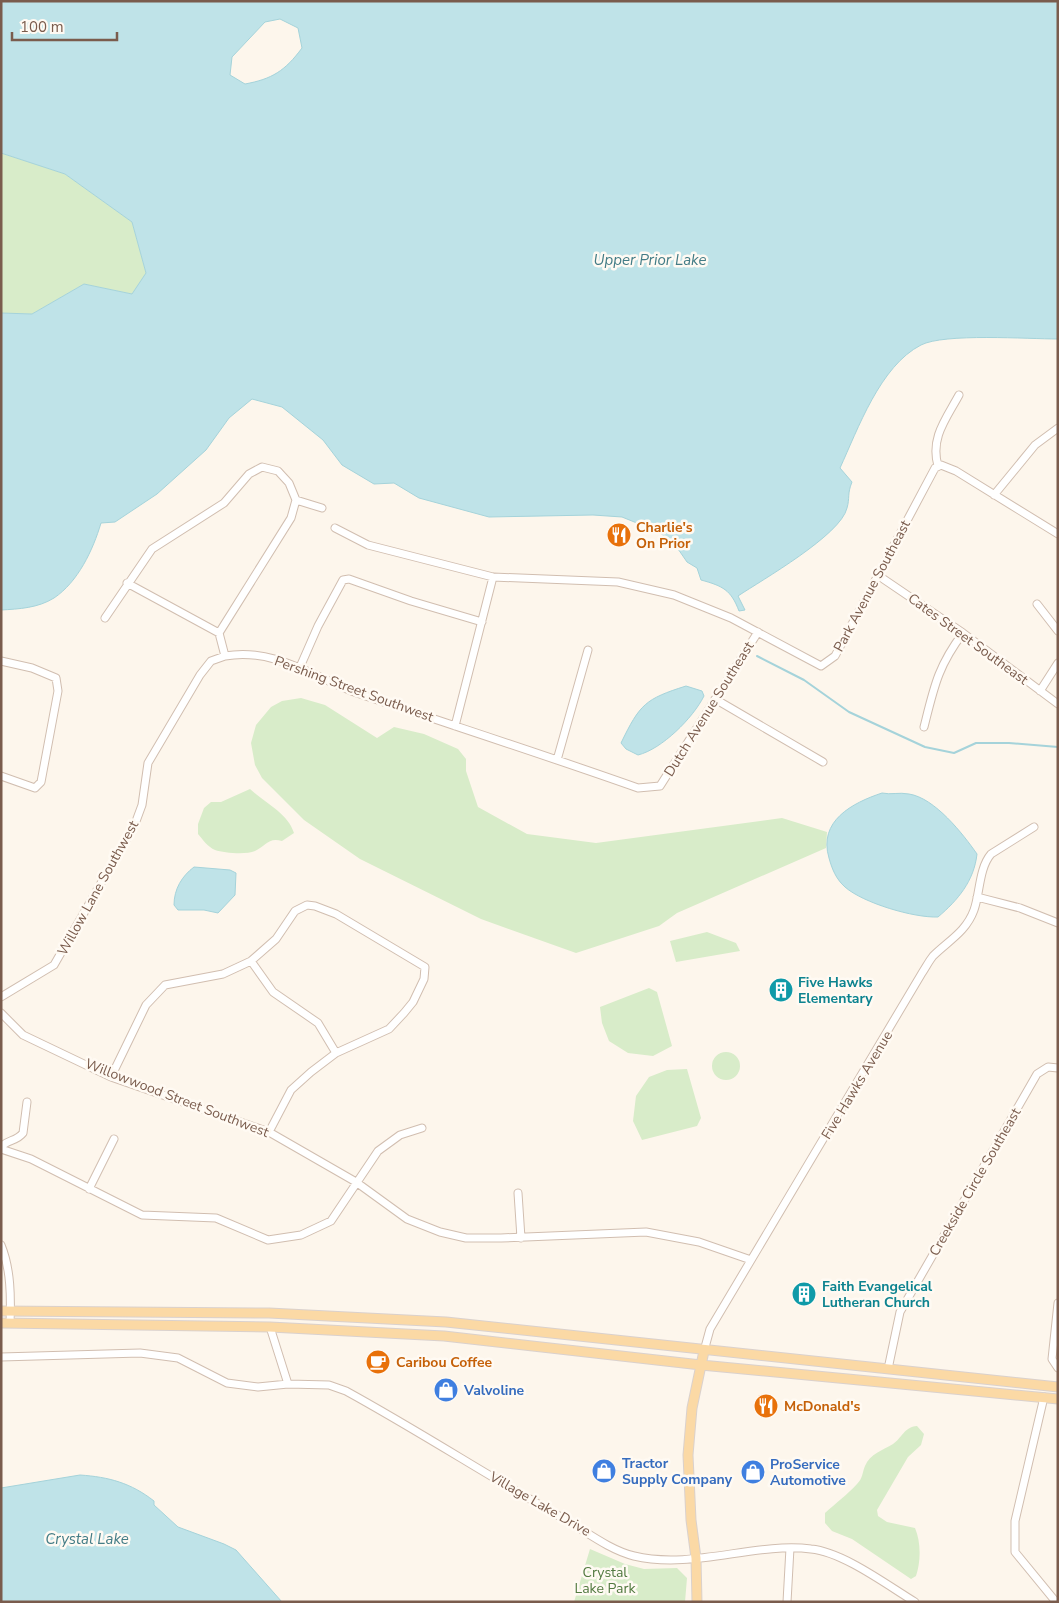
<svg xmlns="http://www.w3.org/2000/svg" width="1059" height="1603" font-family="'Nunito Sans',sans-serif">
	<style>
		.green { fill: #d8ecc9 }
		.water { fill: #bfe3e8; stroke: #a5d3da; fill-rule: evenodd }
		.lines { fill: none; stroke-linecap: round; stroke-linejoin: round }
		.stream { stroke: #a5d3da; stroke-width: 2 }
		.minor-casing { stroke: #d1beb0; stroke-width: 9 }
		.major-casing { stroke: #dad1cd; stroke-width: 11 }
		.minor { stroke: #fff; stroke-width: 7 }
		.major { stroke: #fbd9a5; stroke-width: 9 }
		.labels { text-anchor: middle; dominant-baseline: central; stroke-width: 5; stroke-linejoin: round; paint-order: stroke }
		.food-label { font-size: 14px; font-weight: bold; fill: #c56008; stroke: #fffaf3; text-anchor: start }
		.street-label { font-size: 14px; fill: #7a5c4d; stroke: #fffaf3 }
		.culture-label { font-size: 14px; font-weight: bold; fill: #0d838f; stroke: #fffaf3; text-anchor: start }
		.shop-label { font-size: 14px; font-weight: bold; fill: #366cbe; stroke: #fffaf3; text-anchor: start }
		.park-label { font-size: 14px; fill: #537a41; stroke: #fffaf3 }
		.water-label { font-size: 15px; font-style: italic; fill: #437c86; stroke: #fffaf3 }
	</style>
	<rect width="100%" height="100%" fill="#fdf6ec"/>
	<!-- green -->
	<path class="green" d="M 1,153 L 65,174 L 132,222 L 146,273 L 132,294 L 84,284 L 32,314 L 1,313 Z
		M 301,698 L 325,705 L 377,738 L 394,727 L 424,734 L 458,749 L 466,759 L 466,771 L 478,807 L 527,834 L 596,843 L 782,818 L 827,832 L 826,848 L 677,913 L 659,926 L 576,953 L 481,919 L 360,859 L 304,820 L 262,778 L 255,765 L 251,743 L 256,725 L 271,707 L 282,701 Z
		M 250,789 C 265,803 288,813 294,833 L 282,841 C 268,837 266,846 255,851 C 246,855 224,853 215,850 C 208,847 203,840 198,834 L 198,824 L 204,808 L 211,802 L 221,802 Z
		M 707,932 L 736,943 L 740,951 L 676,962 L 670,941 Z
		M 649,988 L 657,992 L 672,1046 L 653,1056 L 628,1053 L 609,1041 L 602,1023 L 600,1007 Z
		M712 1066a14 14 0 1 1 28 0a14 14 0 1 1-28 0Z
		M 687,1069 L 701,1118 L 697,1126 L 642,1140 L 633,1121 L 636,1096 L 649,1077 L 667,1070 Z
		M 917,1426 L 924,1434 L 921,1445 L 908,1457 L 877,1510 L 878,1516 L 887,1522 L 915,1528 C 921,1542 921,1561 916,1576 L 911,1579 L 852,1539 L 832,1531 L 825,1523 L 825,1513 C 836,1503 848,1494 857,1484 C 863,1478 862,1473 865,1466 C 870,1454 883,1450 893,1444 C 902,1438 904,1427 917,1426 Z
		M 590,1549 L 625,1564 L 644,1569 L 677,1568 L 687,1578 L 685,1602 L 574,1602 Z"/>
	<!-- water -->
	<path class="water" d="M 1,1 L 1058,1 L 1058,339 C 1028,339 944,333 921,345 C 880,366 858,429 840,468 L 852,482 C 847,494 850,498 847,508 C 841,535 762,580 738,596 L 745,610 L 739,611 C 731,590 723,586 701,580 L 697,568 L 687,562 L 676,546 L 659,532 L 622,517 L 593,515 L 489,517 L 419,498 L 394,483 L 374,484 L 342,465 L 323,440 L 282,407 L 252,399 L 229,418 L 206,450 L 157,494 L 115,522 L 101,523 C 93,550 78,582 54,598 C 38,608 19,609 1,610 L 1,313 L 32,314 L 84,284 L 132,294 L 146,273 L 132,222 L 65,174 L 1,153 ZM 280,19 L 298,28 L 302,48 C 285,71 272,79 245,84 L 230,75 L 232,57 L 265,22 Z
		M 686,686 L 702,691 L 704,696 C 693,718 662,749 638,755 L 626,749 L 621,743 C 640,704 645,699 686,686 Z
		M 882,793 C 891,795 899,792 909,794 C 935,798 963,834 977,854 C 974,881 958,900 938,917 C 914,918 863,903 845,887 C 836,879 832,869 829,858 C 818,821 852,803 882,793 Z
		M 194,867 L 230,870 L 236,873 L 235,895 L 218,913 L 204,910 L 178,910 L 174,905 C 174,889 182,876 194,867 Z
		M 80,1475 C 109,1477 131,1483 154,1501 L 154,1505 L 178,1527 L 224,1544 L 236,1550 L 282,1602 L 1,1602 L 1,1488 Z"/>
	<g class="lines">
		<!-- stream -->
		<path class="stream" d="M 757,656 L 804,680 L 849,712 L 925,747 L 954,753 L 976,743 L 1009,743 L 1058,747"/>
		<defs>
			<path id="minor" d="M 938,466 C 930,438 946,419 959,395
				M 994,495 L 1035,445 L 1058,428
				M 296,500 L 322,508
				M 335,528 L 368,545 L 493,577 L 618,582 L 674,595 L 731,618 L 821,666 L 835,656 L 935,468 L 941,465 L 956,471 L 1058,534
				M 879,576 L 963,633 L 1058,704
				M 127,583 L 219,633 L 225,656 C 273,647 314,677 357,693 C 451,725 545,755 638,788 L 660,786 L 758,632
				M 1037,604 L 1058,631
				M 105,618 L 152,549 L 224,503 L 249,474 L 262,467 L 278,471 L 289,483 L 296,500 L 291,518 L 219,633
				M 1,661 L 32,668 L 56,678 L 58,691 L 41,782 L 35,788 L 1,776
				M 300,667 L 318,626 L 343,580 L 349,579 L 411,601 L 482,622
				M 1040,691 L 1058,663
				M 715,699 L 823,762
				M 455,726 L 493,577
				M 924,727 C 934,687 938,666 963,633
				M 557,760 L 588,650
				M 977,897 L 1020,908 L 1058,923
				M 251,961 L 273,992 L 318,1023 L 336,1053
				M 1,997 L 54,965 L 135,824 L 142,805 L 148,763 L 200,675 L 211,661 L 225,656
				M 1,1013 L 23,1035 L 111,1077 L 269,1132 L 356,1182 L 407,1219 L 440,1232 L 466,1238 L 501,1238 L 646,1232 L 699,1242 L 751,1260
				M 111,1077 L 146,1005 L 165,985 L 223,974 L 251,961 L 276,939 L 295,911 L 307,905 L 315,906 L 336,914 L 425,967 L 424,979 L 413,1002 L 404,1013 L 389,1029 L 336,1053 L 311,1072 L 291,1090 L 269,1132
				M 1,1147 C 7,1140 17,1141 23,1133 L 27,1102
				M 1,1149 L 31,1159 L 142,1215 L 216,1218 L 268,1240 L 301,1235 L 331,1221 L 378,1151 L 400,1135 L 422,1128
				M 89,1189 L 114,1139
				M 518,1193 L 521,1238
				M 1,1245 C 11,1269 11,1298 10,1323
				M 1058,1303 L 1052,1359 L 1058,1368
				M 270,1327 L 288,1384 L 329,1385 L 346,1391 C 419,1431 488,1476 561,1517 C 584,1530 609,1550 634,1556 C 692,1570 755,1542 811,1549 C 843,1552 887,1585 915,1602
				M 704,1351 L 710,1329 L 922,973 C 926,967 929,961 933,956 C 948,941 966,932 974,910 C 980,893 979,868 991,854 L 1034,827
				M 1,1357 L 140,1353 L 178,1358 L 227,1383 L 258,1387 L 288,1384
				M 888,1369 L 900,1312 L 1037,1074 L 1048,1067 L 1058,1068
				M 1044,1397 L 1015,1521 L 1015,1552 L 1056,1602
				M 787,1602 L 790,1548"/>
			<path id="major" d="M 1,1311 L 269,1313 L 446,1322 L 1058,1387
				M 1,1323 L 270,1327 L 444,1336 L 701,1365 L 1058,1399
				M 697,1602 L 696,1558 L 691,1520 L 688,1455 L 692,1408 L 704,1351"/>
		</defs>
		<!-- minor casing -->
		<use href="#minor" class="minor-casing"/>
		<!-- major casing -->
		<use href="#major" class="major-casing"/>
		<!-- minor -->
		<use href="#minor" class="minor"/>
		<!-- major -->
		<use href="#major" class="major"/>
	</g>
	<!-- icons -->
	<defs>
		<symbol id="restaurant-disc" viewBox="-11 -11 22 22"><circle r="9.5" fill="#e8710a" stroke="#fffaf3"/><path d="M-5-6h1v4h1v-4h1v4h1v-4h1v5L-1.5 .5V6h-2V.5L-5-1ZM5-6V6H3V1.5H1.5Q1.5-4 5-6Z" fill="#fff"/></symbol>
		<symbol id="building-disc" viewBox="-11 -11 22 22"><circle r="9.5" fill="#0f9aa8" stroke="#fffaf3"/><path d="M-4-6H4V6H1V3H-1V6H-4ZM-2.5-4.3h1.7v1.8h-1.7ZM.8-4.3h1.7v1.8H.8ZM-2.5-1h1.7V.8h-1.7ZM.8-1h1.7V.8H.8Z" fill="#fff"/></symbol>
		<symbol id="cafe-disc" viewBox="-11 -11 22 22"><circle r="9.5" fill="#e8710a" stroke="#fffaf3"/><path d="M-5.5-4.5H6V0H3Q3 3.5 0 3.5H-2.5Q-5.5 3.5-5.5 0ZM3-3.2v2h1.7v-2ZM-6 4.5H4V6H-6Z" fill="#fff"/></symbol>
		<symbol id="shop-disc" viewBox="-11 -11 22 22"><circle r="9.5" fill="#3f7fe0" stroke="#fffaf3"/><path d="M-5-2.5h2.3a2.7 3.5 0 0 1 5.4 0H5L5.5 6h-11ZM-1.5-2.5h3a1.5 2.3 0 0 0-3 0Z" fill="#fff"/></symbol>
	</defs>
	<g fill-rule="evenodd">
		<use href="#restaurant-disc" x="605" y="521" width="28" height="28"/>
		<use href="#building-disc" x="767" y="976" width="28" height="28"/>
		<use href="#building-disc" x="790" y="1280" width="28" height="28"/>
		<use href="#cafe-disc" x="364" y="1348" width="28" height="28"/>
		<use href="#shop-disc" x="432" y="1376" width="28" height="28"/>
		<use href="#restaurant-disc" x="752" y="1392" width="28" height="28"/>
		<use href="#shop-disc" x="590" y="1457" width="28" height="28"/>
		<use href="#shop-disc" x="739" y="1458" width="28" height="28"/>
	</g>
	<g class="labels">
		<!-- food labels -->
		<g class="food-label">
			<text x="636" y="527">Charlie's<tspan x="636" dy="16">On Prior</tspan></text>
			<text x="396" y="1362">Caribou Coffee</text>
			<text x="784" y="1406">McDonald's</text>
		</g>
		<!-- street labels -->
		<g class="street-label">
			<text transform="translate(872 586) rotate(-62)">Park Avenue Southeast</text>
			<text transform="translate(968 639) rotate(36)">Cates Street Southeast</text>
			<text transform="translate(354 689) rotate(20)">Pershing Street Southwest</text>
			<text transform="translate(709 709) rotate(-58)">Dutch Avenue Southeast</text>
			<text transform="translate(98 888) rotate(-61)">Willow Lane Southwest</text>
			<text transform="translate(857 1085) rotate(-59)">Five Hawks Avenue</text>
			<text transform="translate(177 1098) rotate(21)">Willowwood Street Southwest</text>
			<text transform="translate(975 1182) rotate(-60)">Creekside Circle Southeast</text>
			<text transform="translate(540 1504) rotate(30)">Village Lake Drive</text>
		</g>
		<!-- culture labels -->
		<g class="culture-label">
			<text x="798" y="982">Five Hawks<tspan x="798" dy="16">Elementary</tspan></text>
			<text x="822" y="1286">Faith Evangelical<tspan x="822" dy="16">Lutheran Church</tspan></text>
		</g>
		<!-- shop labels -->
		<g class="shop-label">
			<text x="464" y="1390">Valvoline</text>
			<text x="622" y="1463">Tractor<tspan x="622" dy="16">Supply Company</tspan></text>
			<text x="770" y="1464">ProService<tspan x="770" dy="16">Automotive</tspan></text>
		</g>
		<!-- park labels -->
		<g class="park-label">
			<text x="605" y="1572">Crystal<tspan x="605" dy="16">Lake Park</tspan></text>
		</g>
		<!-- water labels -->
		<g class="water-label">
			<text x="650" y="260">Upper Prior Lake</text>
			<text x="87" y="1539">Crystal Lake</text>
		</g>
	</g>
	<!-- border -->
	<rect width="1059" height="1603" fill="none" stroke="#7a5c4d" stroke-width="5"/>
	<!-- scale -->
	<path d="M12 32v8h105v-8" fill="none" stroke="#7a5c4d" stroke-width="2.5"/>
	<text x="20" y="32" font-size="15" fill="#7a5c4d" stroke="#fffaf3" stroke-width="4" paint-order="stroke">100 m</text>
</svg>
